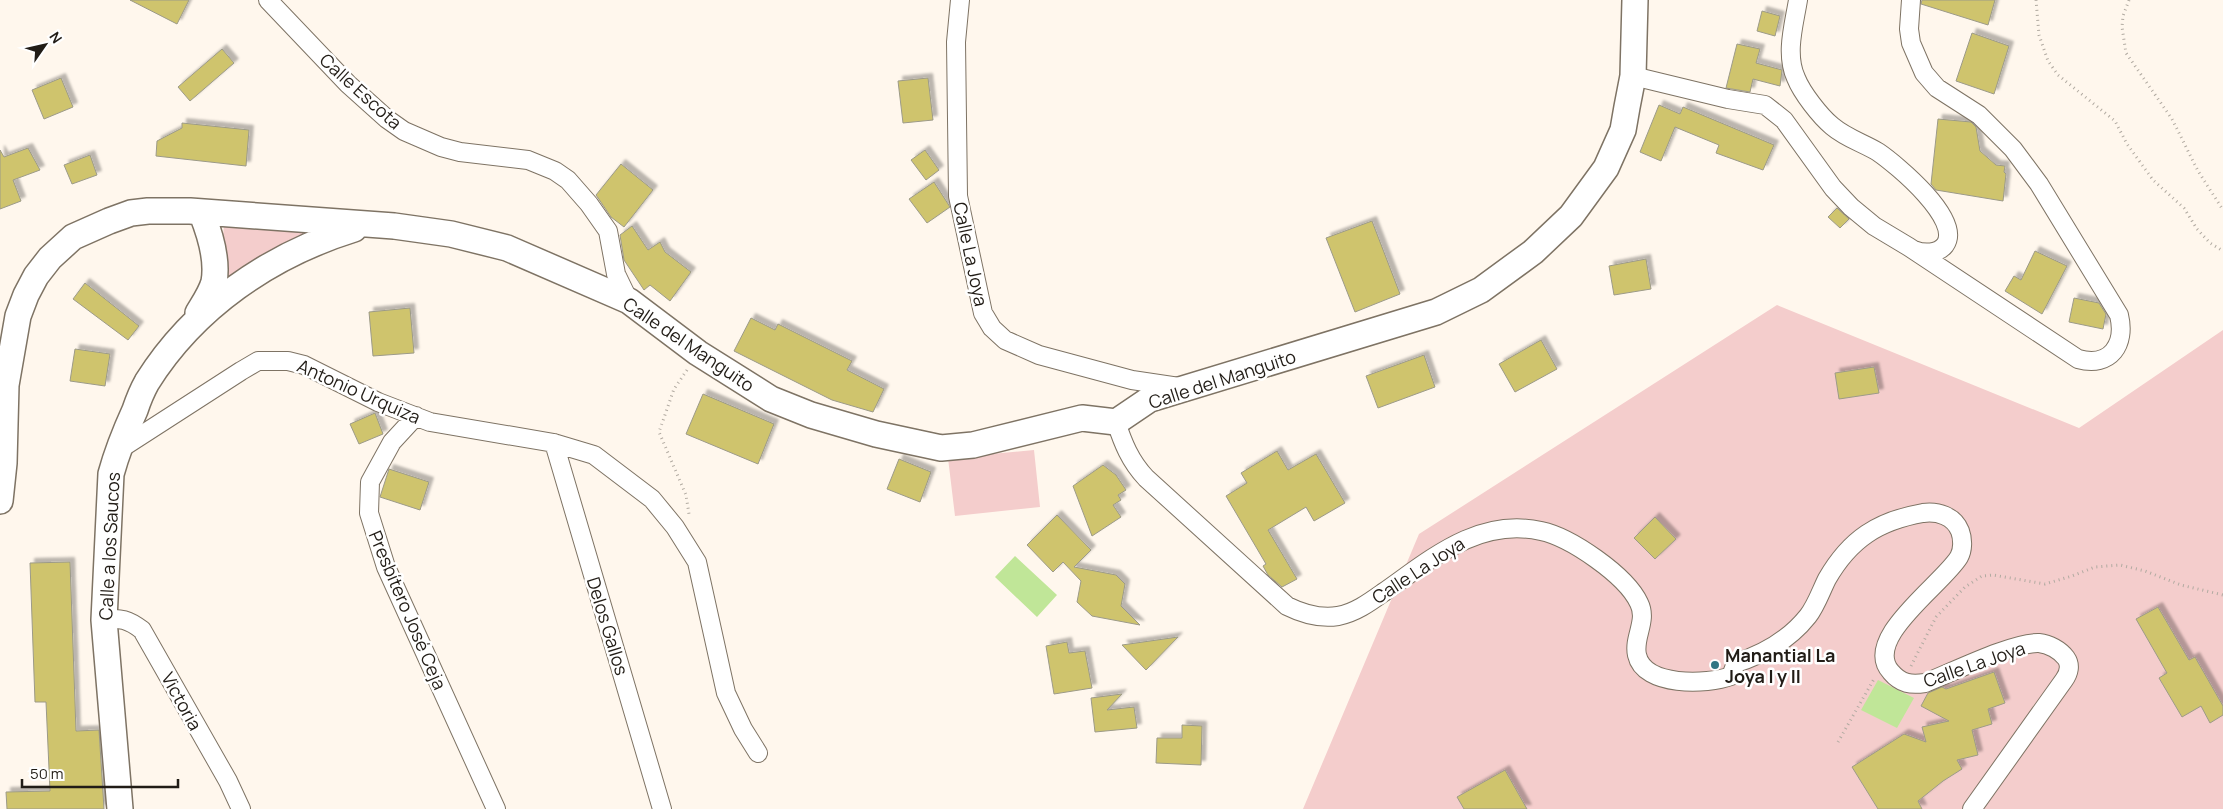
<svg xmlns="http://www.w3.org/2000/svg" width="2223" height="809" font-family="Manrope,sans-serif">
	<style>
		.green { fill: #f4cdcc }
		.water { fill: #c0e698 }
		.building { fill: #cfc46d; stroke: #9c9a88; filter: url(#shadow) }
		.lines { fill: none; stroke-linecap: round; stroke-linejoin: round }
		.street-casing { stroke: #7e7364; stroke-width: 20 }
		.secondary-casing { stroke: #7e7364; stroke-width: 28 }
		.path { stroke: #b1aaa1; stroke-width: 3; stroke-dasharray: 1 4; stroke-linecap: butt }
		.street { stroke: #fff; stroke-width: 18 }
		.secondary { stroke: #fff; stroke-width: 25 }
		.poi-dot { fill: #307684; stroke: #fff; stroke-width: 2 }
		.labels { text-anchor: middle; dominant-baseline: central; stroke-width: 5; stroke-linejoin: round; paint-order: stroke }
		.street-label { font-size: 18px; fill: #211c16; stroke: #fff }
		.poi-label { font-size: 18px; font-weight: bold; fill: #211c16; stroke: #fff; text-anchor: start }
	</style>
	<defs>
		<filter id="shadow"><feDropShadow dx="4.5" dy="-4.5" stdDeviation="1" flood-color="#0004"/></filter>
	</defs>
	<rect width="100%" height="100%" fill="#fff7ed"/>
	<!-- green -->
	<path class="green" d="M 224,225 L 326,230 L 218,292 Z
		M 1777,305 L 2079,428 L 2223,330 L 2223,809 L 1303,809 L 1419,534 Z
		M 1034,450 L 1040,507 L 955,516 L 948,458 Z"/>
	<!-- water -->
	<path class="water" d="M 1015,556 L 1057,595 L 1037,617 L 995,577 Z
		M 1878,680 L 1914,698 L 1897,728 L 1861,710 Z"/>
	<!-- building -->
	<path class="building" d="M 130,0 L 189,0 L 177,24 Z
		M 1922,0 L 1995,0 L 1988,25 L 1921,4 Z
		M 1762,11 L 1780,16 L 1775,36 L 1757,31 Z
		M 1972,33 L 2009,46 L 1994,94 L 1956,81 Z
		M 1737,44 L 1760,49 L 1756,63 L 1782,70 L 1780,86 L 1753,79 L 1750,92 L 1726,88 Z
		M 222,49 L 234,63 L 190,101 L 178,87 Z
		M 61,78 L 73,107 L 44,119 L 32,90 Z
		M 928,78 L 933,120 L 903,123 L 898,81 Z
		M 1659,105 L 1680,114 L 1683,107 L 1774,145 L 1763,170 L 1716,153 L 1719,145 L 1675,127 L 1661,161 L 1640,152 Z
		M 1938,119 L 1971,122 L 1976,127 L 1980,151 L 1996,165 L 2005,166 L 2004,172 L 2006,174 L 2003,201 L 1936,190 L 1931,184 Z
		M 182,123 L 249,130 L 246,166 L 156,156 L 157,141 L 182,128 Z
		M 28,148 L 40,170 L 13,180 L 21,201 L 0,209 L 0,150 L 4,157 Z
		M 925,150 L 939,170 L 926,180 L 911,160 Z
		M 90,155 L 97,175 L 72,184 L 64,165 Z
		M 621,164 L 653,190 L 624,227 L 611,217 L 596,195 Z
		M 934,182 L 950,207 L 927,223 L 909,199 Z
		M 1837,208 L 1849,219 L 1840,228 L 1828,217 Z
		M 1372,221 L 1400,294 L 1355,312 L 1326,238 Z
		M 632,226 L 648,250 L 660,242 L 665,252 L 691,272 L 670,301 L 650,285 L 644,290 L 624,260 L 620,235 Z
		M 2035,251 L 2067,266 L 2042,314 L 2005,291 L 2014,276 L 2021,280 Z
		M 1646,259 L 1651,289 L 1614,295 L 1609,266 Z
		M 85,283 L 139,326 L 128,340 L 73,299 Z
		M 2074,298 L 2099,303 L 2106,314 L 2103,329 L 2069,322 Z
		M 410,308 L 414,353 L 373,356 L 369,312 Z
		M 751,318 L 775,330 L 778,324 L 852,361 L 847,370 L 884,389 L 873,412 L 832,400 L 734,351 Z
		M 1541,340 L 1557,369 L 1515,392 L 1499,364 Z
		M 75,349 L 110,354 L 105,386 L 70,381 Z
		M 1424,355 L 1435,387 L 1378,408 L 1366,376 Z
		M 1874,367 L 1879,393 L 1839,399 L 1835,373 Z
		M 703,394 L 774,424 L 758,464 L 686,434 Z
		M 375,413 L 383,434 L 359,444 L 350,424 Z
		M 1277,451 L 1288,470 L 1316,454 L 1345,503 L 1314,521 L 1306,507 L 1268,530 L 1297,579 L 1282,587 L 1268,575 L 1263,566 L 1266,564 L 1226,496 L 1247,483 L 1241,473 Z
		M 899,459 L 931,472 L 920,502 L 887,489 Z
		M 1103,465 L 1116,475 L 1126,490 L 1118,495 L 1121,500 L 1113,505 L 1121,517 L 1092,536 L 1073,486 Z
		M 389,469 L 429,482 L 420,510 L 380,497 Z
		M 1057,515 L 1091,550 L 1074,567 L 1116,575 L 1125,584 L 1121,606 L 1140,625 L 1092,616 L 1077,602 L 1081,581 L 1063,562 L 1053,572 L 1027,545 Z
		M 1655,517 L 1676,539 L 1655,559 L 1634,538 Z
		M 70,562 L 76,731 L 99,730 L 104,809 L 7,809 L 6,792 L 50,791 L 46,702 L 35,702 L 30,563 Z
		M 2158,607 L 2189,660 L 2195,657 L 2223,706 L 2223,715 L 2210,723 L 2201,706 L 2182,717 L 2159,678 L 2167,673 L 2136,619 Z
		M 1178,637 L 1146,670 L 1122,645 Z
		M 1067,642 L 1069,653 L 1085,651 L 1092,688 L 1054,694 L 1046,646 Z
		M 1994,672 L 2005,703 L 1988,709 L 1992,724 L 1972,730 L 1978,755 L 1957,760 L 1962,769 L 1943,781 L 1918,801 L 1922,809 L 1878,809 L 1852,767 L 1904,734 L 1926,742 L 1922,727 L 1949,721 L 1921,706 L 1928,693 L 1942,687 L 1946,689 Z
		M 1122,694 L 1107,710 L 1134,707 L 1137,728 L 1095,732 L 1091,698 Z
		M 1182,725 L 1202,726 L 1201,765 L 1156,763 L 1157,738 L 1182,738 Z
		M 1505,770 L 1527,809 L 1464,809 L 1457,797 Z"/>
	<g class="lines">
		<defs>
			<path id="street" d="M 268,0 L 348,84 L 387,119 L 404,131 L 441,147 L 460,152 L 528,160 L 555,171 L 568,180 L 589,204 L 608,231 L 616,274 L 629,301
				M 960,0 L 956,42 L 958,196 L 983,313 L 992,328 L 1005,340 L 1039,355 L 1132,380 L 1179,387
				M 1798,0 C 1794,25 1785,54 1796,78 C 1802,93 1820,116 1832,126 C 1846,138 1863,143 1878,152 C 1897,165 1963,220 1945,245 C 1938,254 1924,254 1914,250
				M 1633,76 L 1728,99 L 1765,105 L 1784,120 L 1833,188 L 1851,207 L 1874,226 L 1909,247 L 2078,359 C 2111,368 2126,344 2119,315 L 2039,184 L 2013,149 L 1979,115 L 1937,88 L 1924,73 L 1911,43 L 1909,29 L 1911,0
				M 416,416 L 392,442 L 370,482 L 369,513 L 386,567 L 496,809
				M 1116,422 C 1123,443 1130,461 1146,478 L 1287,606 C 1303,614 1319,619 1338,616 C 1355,613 1370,602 1384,592 C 1431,559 1479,517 1541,531 C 1570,537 1626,575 1639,603 C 1648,621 1633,637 1637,655 C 1644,687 1707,685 1731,676 L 1736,663 C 1764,654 1789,640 1808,616 C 1816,606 1821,591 1827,579 C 1850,539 1878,521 1923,513 C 1938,511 1954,516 1960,531 C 1963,539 1963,550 1959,557 C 1943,584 1861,639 1891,672 C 1901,684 1911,685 1925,683 C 1953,672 2013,642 2039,643 C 2049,644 2060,650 2066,658 C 2071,665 2069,673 2064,680 L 1972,809
				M 554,443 L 662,809
				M 117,451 L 241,371 L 258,361 L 288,361 L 304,365 L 378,402 L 430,422 L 554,443 L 594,455 L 652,499 L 675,527 L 697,562 L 726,693 L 743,729 L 758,753
				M 104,620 C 120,617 129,620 142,630 L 228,781 L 241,809"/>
			<path id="secondary" d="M 198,313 C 204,303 211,293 214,282 C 218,260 210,234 202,214
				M 0,501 L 4,463 L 6,385 L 18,316 L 26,295 L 36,276 L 50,258 L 73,237 L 109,221 L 131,213 L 148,211 L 190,211 L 394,226 L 451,234 L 507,248 L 629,301 L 698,353 L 771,399 L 811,415 L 876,434 L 941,448 L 973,445 L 1082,418 L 1116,422 L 1150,399 L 1436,312 L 1481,290 L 1533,252 L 1571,216 L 1606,168 L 1623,130 L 1627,107 L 1633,76 L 1635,0
				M 120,809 L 104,620 L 111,474 C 117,452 125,432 135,410 C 138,401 142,391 147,382 C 194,307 270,255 354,229"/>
		</defs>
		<!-- street casing -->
		<use href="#street" class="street-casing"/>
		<!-- secondary casing -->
		<use href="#secondary" class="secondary-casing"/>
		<!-- path -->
		<path class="path" d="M 2036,0 L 2039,35 L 2048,61 L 2058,75 L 2115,121 L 2127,144 L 2153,180 L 2184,208 L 2197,229 L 2210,243 L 2223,251
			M 2129,0 L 2123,16 L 2122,27 L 2126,53 L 2172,119 L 2198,171 L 2223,210
			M 687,370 L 674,389 L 659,432 L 686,495 L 689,514
			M 1911,666 L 1936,617 L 1965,587 L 1982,576 L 1993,575 L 2045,584 L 2072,576 L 2095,567 L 2120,565 L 2145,571 L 2181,585 L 2223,595
			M 1838,742 L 1874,679"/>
		<!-- street -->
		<use href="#street" class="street"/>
		<!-- secondary -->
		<use href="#secondary" class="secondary"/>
	</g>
	<!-- markers -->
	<circle class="poi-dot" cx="1715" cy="665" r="5"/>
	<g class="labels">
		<!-- street labels -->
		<g class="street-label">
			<text transform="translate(361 91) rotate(42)">Calle Escota</text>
			<text transform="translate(971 254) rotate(78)">Calle La Joya</text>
			<text transform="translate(689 344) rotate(34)">Calle del Manguito</text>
			<text transform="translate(1222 379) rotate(-18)">Calle del Manguito</text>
			<text transform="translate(359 391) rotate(24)">Antonio Urquiza</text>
			<text transform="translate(109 546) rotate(-87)">Calle a los Saucos</text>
			<text transform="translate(1418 570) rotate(-33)">Calle La Joya</text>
			<text transform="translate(408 610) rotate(67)">Presbítero José Ceja</text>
			<text transform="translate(608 626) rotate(73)">Delos Gallos</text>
			<text transform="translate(1974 664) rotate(-19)">Calle La Joya</text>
			<text transform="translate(182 701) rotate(61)">Victoria</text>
		</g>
		<!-- poi labels -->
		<g class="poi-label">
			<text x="1725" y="655">Manantial La<tspan x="1725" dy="21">Joya I y II</tspan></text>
		</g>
	</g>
	<!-- north arrow -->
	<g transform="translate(45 45) rotate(56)" stroke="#ffffff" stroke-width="4" paint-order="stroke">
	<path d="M0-4L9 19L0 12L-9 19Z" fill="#211c16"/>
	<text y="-8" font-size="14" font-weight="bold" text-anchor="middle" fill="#211c16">N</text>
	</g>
	<!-- scale -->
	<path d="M22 779v8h156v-8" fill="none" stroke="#211c16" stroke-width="2.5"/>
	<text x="30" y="779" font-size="15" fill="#211c16" stroke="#ffffff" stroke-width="4" paint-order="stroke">50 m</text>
</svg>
